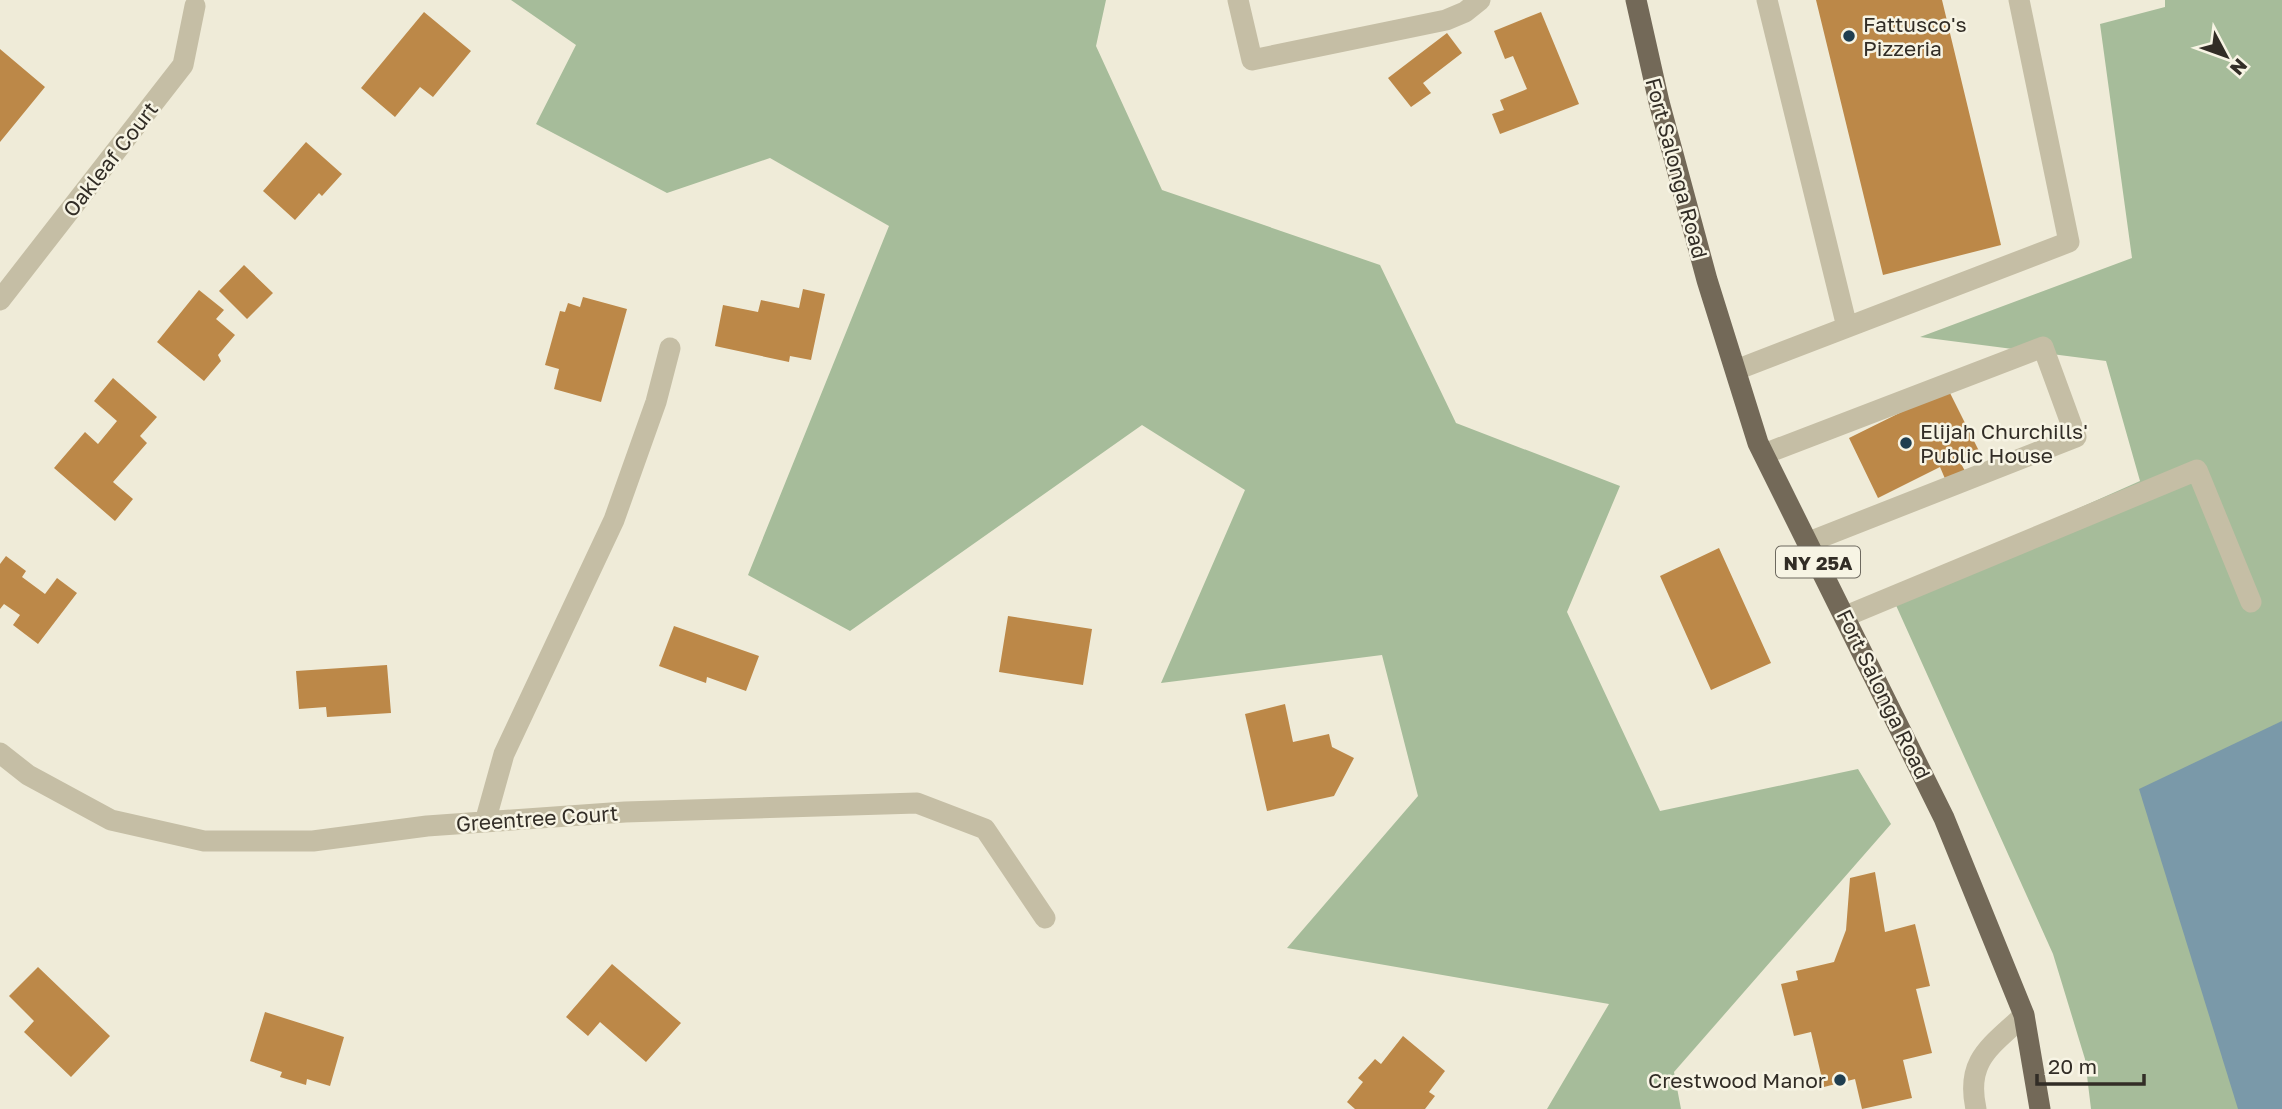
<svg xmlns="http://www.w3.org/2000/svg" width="2282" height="1109" font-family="'Golos Text',sans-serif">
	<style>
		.green { fill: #a6bc9a }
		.water { fill: #7a99a9 }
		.building { fill: #bc8848 }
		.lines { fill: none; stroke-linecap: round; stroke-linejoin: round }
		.minor { stroke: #c5bea5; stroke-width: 21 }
		.major { stroke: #736958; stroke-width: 21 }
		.poi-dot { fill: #1f3e50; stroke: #f7f4e4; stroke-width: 2.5 }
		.labels { text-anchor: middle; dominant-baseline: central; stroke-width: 5; stroke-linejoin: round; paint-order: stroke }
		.shield { fill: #f7f4e4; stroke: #6d695f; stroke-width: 2 }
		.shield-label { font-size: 19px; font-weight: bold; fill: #322d26 }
		.poi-label { font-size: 21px; fill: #322d26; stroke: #f7f4e4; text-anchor: start }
		.street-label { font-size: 21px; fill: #322d26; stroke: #f7f4e4 }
	</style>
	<rect width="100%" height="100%" fill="#efebd8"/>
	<!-- green -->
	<path class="green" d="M 511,0 L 1106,0 L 1096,46 L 1162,190 L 1380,265 L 1456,423 L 1620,486 L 1567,612 L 1660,811 L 1858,769 L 1891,824 L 1674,1072 L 1681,1109 L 1547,1109 L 1609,1004 L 1287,948 L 1418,796 L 1382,655 L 1161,683 L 1245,490 L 1142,425 L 850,631 L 748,575 L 889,226 L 770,158 L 667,193 L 536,124 L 576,45 Z
		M 2165,0 L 2282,0 L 2282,1109 L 2091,1109 L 2085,1059 L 2053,954 L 1890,592 L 2140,481 L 2106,361 L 1920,337 L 2132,258 L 2100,24 L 2165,7 Z"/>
	<!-- water -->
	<path class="water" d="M 2282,721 L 2282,1109 L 2238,1109 L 2139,789 Z"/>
	<!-- building -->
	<path class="building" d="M 1816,0 L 1942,0 L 2001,245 L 1883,275 Z
		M 424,12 L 471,51 L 433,97 L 420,87 L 395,117 L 361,88 Z
		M 1541,12 L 1579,104 L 1500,134 L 1492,114 L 1504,110 L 1500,100 L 1527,89 L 1513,56 L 1505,59 L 1494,31 Z
		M 1447,33 L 1462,53 L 1423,83 L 1431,93 L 1411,107 L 1388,78 Z
		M 0,49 L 45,87 L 0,142 Z
		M 306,142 L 342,174 L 322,196 L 319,193 L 295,220 L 263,191 Z
		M 244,265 L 273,293 L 247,319 L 219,291 Z
		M 803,289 L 825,294 L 811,360 L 790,356 L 789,362 L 715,346 L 723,305 L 758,312 L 761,300 L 799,308 Z
		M 199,290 L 224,310 L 216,319 L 235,335 L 218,355 L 221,361 L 204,381 L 157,342 Z
		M 583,297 L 627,309 L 601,402 L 554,389 L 559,369 L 545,365 L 560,311 L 565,312 L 568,303 L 580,307 Z
		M 113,378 L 157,417 L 140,436 L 147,443 L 113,482 L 133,499 L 115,521 L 54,468 L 85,432 L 98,444 L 117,421 L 94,401 Z
		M 1948,389 L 1979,451 L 1959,460 L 1965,471 L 1946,481 L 1940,467 L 1878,498 L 1849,438 Z
		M 1719,548 L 1771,663 L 1711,690 L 1660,576 Z
		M 6,556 L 26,571 L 22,577 L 45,594 L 57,578 L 77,593 L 38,644 L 13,625 L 20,615 L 4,604 L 0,609 L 0,564 Z
		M 1008,616 L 1092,629 L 1083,685 L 999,672 Z
		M 674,626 L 759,656 L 746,691 L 707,677 L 706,683 L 659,666 Z
		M 387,665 L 391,713 L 327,717 L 326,707 L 299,709 L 296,671 Z
		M 1285,704 L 1293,742 L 1329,734 L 1332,747 L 1354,758 L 1334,796 L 1267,811 L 1245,714 Z
		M 1875,872 L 1885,932 L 1915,924 L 1930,986 L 1916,989 L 1932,1053 L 1903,1060 L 1912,1098 L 1862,1109 L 1855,1079 L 1824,1087 L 1811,1032 L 1794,1036 L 1781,984 L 1798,980 L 1796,971 L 1834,962 L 1846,930 L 1850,878 Z
		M 612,964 L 681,1023 L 646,1062 L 600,1022 L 588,1036 L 566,1017 Z
		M 38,967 L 110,1036 L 71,1077 L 24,1032 L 34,1021 L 9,996 Z
		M 265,1012 L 344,1037 L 330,1086 L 307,1079 L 306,1085 L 280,1077 L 282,1072 L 250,1061 Z
		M 1403,1036 L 1445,1071 L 1429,1092 L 1435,1096 L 1425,1109 L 1355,1109 L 1347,1102 L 1363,1082 L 1358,1078 L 1375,1059 L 1381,1064 Z"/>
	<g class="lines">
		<!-- minor -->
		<path class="minor" d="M 1238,0 L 1252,60 L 1446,20 L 1465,12 L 1480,0
			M 1767,0 L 1847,327
			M 0,300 L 183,65 L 195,6
			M 1736,370 L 2069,242 L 2019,0
			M 1764,454 L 2043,347 L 2076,437 L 1809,542
			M 1846,616 L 2197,470 L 2251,602
			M 0,753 L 28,775 L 111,820 L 204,841 L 313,841 L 427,826 L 625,812 L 917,803 L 985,829 L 1045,918
			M 485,822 L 504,754 L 614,520 L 656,402 L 670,348
			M 1976,1109 C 1965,1059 1992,1046 2024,1015"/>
		<!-- major -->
		<path class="major" d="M 1636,0 L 1659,102 L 1707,280 L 1758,443 L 1944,818 L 2024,1015 L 2040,1109"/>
	</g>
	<!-- markers -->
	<g class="poi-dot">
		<circle cx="1849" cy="36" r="7"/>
		<circle cx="1906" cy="443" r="7"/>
		<circle cx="1840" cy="1080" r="7"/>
	</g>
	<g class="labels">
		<!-- shield labels -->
		<rect class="shield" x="1776" y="546.5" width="84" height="31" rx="5"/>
		<g class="shield-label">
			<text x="1818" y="562">NY 25A</text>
		</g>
		<!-- poi labels -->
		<g class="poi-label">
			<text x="1863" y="24">Fattusco's<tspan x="1863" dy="24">Pizzeria</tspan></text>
			<text x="1920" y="431">Elijah Churchills'<tspan x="1920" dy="24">Public House</tspan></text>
			<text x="1826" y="1080" text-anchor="end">Crestwood Manor</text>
		</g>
		<!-- street labels -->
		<g class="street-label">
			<text transform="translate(110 159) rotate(-52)">Oakleaf Court</text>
			<text transform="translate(1677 168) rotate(75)">Fort Salonga Road</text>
			<text transform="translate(1884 694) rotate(64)">Fort Salonga Road</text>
			<text transform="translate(537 818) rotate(-4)">Greentree Court</text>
		</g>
	</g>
	<!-- north arrow -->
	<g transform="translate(2226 56) rotate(131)" stroke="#f7f4e4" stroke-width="5" paint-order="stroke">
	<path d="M0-5L12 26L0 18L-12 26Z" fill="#322d26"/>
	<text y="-10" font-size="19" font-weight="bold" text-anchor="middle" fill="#322d26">N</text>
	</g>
	<!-- scale -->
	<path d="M2037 1074v10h107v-10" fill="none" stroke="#322d26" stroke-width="3.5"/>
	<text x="2048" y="1074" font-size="21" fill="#322d26" stroke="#f7f4e4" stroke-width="5" paint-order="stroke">20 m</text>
</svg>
